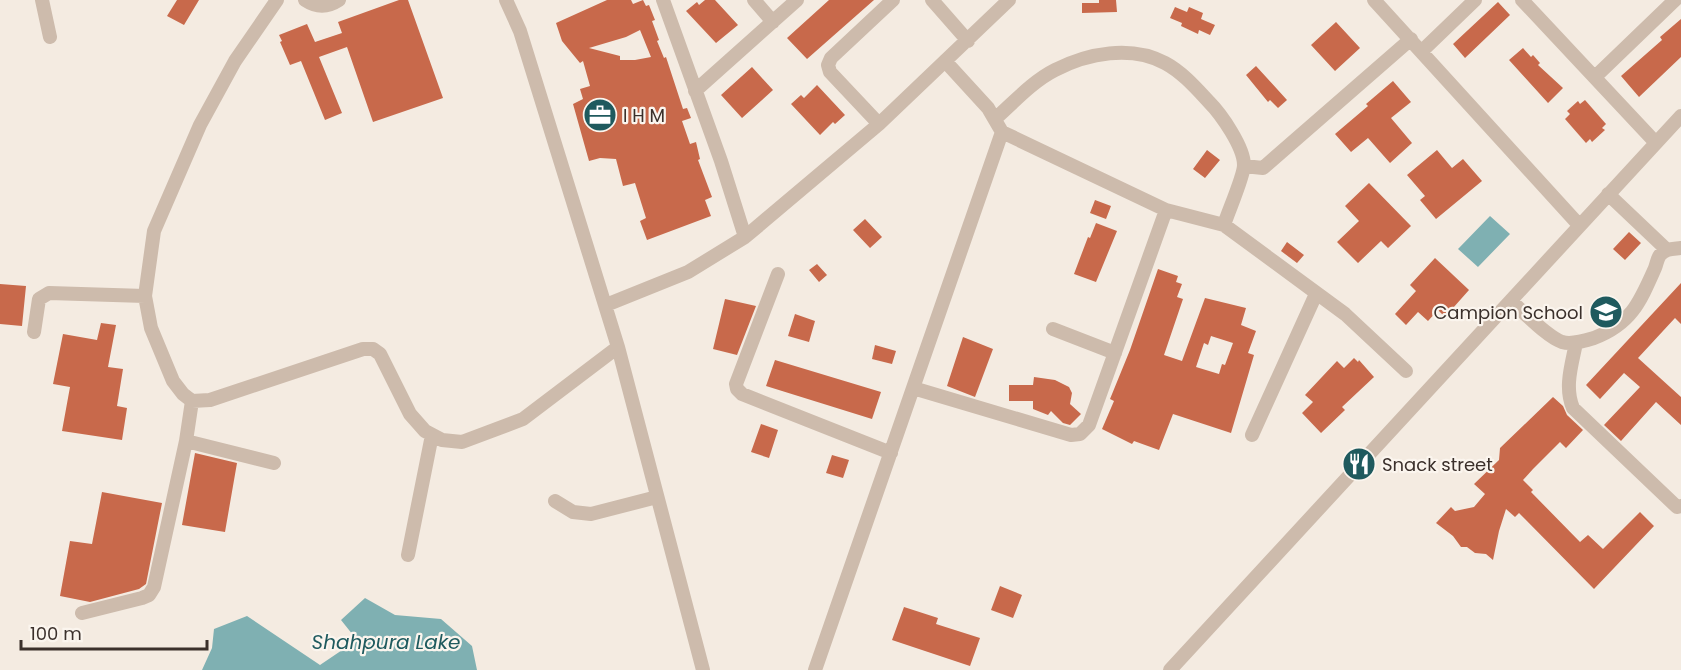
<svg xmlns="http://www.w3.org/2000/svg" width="1681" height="670" font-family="Poppins,sans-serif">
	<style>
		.water { fill: #7fb0b2 }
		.building { fill: #c8694b; fill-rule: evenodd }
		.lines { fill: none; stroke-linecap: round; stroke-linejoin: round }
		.minor { stroke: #cdbbac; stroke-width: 14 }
		.labels { text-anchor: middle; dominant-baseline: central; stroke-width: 4.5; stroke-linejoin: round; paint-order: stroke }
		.poi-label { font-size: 18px; fill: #3b302b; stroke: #fbf5ee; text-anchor: start }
		.water-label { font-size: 20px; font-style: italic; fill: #1f5a5e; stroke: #fbf5ee }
	</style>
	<rect width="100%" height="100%" fill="#f4ebe1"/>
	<!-- water -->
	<path class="water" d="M 1490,216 L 1510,234 L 1478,267 L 1458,249 Z
		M 365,598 L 395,615 L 441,619 L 472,646 L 477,670 L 202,670 L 212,648 L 214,629 L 247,616 L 320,665 L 357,640 L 341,620 Z"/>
	<!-- building -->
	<path class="building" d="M 177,0 L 199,0 L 184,25 L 167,16 Z
		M 399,0 L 408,0 L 443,98 L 373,122 L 347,47 L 319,57 L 342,113 L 325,120 L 301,61 L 290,65 L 280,42 L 282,41 L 279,35 L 307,24 L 315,42 L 342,33 L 338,22 Z
		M 607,0 L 631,0 L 633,4 L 643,0 L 646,6 L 649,5 L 655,20 L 652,21 L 659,40 L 657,41 L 664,58 L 666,57 L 683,109 L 687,108 L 691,118 L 682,121 L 690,144 L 696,142 L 700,159 L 698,160 L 712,197 L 705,200 L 711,216 L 647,240 L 640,221 L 646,218 L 635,183 L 623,186 L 616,159 L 600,158 L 589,161 L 573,104 L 583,99 L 580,89 L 590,86 L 583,61 L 580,63 L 562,41 L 556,23 ZM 640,30 L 651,57 L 635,60 L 620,60 L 620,56 L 589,48 L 626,37 Z
		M 705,0 L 715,0 L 738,25 L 716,43 L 686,11 L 697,2 L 699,5 Z
		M 829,0 L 874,0 L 807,59 L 787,38 Z
		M 1099,0 L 1116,0 L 1117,12 L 1082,13 L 1082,3 L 1099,3 Z
		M 1498,2 L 1510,15 L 1465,58 L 1453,44 Z
		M 1175,7 L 1187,12 L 1189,7 L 1203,13 L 1201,19 L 1215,25 L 1210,35 L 1199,30 L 1198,34 L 1181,26 L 1182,23 L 1170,18 Z
		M 1681,19 L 1681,57 L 1639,97 L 1621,76 L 1662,40 L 1660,37 Z
		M 1336,22 L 1360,48 L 1335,71 L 1311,45 Z
		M 1523,48 L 1531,57 L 1533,55 L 1540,63 L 1538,65 L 1563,88 L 1548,103 L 1509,60 Z
		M 1256,66 L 1287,100 L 1278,108 L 1270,100 L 1268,102 L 1246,75 Z
		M 752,67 L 773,90 L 742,118 L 721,95 Z
		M 1393,81 L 1411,102 L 1391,118 L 1412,143 L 1390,163 L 1368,138 L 1351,152 L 1335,134 L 1368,106 L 1366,104 Z
		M 817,85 L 845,115 L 835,124 L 833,122 L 820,135 L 791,104 L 801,95 L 804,98 Z
		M 1585,100 L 1606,124 L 1602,128 L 1605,130 L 1592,142 L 1590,139 L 1586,143 L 1565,119 L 1570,114 L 1567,111 L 1578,101 L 1580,104 Z
		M 1207,150 L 1220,160 L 1205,178 L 1193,169 Z
		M 1437,150 L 1452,168 L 1463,159 L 1482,181 L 1436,219 L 1420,200 L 1425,196 L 1407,175 Z
		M 1369,183 L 1411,226 L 1388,248 L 1381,241 L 1358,263 L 1337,242 L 1359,221 L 1345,206 Z
		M 1095,200 L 1111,206 L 1106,219 L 1090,213 Z
		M 865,219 L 882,237 L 870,248 L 853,230 Z
		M 1096,223 L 1117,231 L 1096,282 L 1074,274 L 1088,237 L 1090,238 Z
		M 1629,232 L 1641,243 L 1625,260 L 1613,249 Z
		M 1287,242 L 1304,255 L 1297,263 L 1281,251 Z
		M 1435,258 L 1469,290 L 1445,317 L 1438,310 L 1428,321 L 1418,312 L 1406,325 L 1395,314 L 1416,291 L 1410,285 Z
		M 817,264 L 827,275 L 819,282 L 809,270 Z
		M 1158,269 L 1178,276 L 1176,282 L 1182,284 L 1177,297 L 1183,299 L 1164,355 L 1182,361 L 1205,298 L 1246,308 L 1241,325 L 1256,331 L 1248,353 L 1254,355 L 1231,433 L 1173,414 L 1159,450 L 1134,441 L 1132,444 L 1102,429 L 1114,401 L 1110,399 L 1130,350 ZM 1211,336 L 1233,343 L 1225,365 L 1222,364 L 1219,374 L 1196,367 L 1204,343 L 1208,345 Z
		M 1681,283 L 1681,324 L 1675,318 L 1638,358 L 1681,397 L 1681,425 L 1656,402 L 1621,441 L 1604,425 L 1640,387 L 1624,373 L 1600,399 L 1586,385 Z
		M 0,284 L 26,286 L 22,326 L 0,324 Z
		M 725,299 L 756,306 L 737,355 L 713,349 Z
		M 795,314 L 815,321 L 809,342 L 788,336 Z
		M 101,323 L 116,325 L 108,367 L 123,369 L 117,406 L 127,408 L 122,440 L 62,431 L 70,387 L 53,384 L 63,334 L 97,340 Z
		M 963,337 L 993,349 L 975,397 L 947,386 Z
		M 875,345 L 896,351 L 892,364 L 872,359 Z
		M 1354,358 L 1358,362 L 1359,360 L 1374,377 L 1342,407 L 1345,410 L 1321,433 L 1302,413 L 1313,402 L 1305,395 L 1337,361 L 1344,368 Z
		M 775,360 L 881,392 L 872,419 L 766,386 Z
		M 1034,377 L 1055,380 L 1069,387 L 1072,393 L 1070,404 L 1081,414 L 1070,425 L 1063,423 L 1051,411 L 1048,415 L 1033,409 L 1033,401 L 1009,401 L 1009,385 L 1033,385 Z
		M 1553,397 L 1563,406 L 1567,415 L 1583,430 L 1566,448 L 1560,442 L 1533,469 L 1523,480 L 1533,490 L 1531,492 L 1580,542 L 1588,535 L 1603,549 L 1640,512 L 1654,526 L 1594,589 L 1519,513 L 1515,517 L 1506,509 L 1499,531 L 1493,560 L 1486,554 L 1475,553 L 1467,547 L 1461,547 L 1453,536 L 1436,523 L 1451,507 L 1455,511 L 1474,507 L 1485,494 L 1474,484 L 1499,460 L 1500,448 Z
		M 761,424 L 778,430 L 769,458 L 751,452 Z
		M 195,453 L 237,463 L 225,532 L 182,525 Z
		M 832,455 L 849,460 L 843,478 L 826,473 Z
		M 102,492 L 162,503 L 146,584 L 139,589 L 90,602 L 60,596 L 70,541 L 92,544 Z
		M 1000,586 L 1022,595 L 1013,618 L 991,610 Z
		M 904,607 L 938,618 L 936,624 L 980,638 L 970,666 L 892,640 Z"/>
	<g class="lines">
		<!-- minor -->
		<path class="minor" d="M 42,0 L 50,37
			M 277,0 L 235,61 L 200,125 L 154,231 L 145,296 L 151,328 L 173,381 L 183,394 L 192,401 L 210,400 L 363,349 L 373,349 L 380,354 L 410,414 L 425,431 L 442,440 L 462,442 L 523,419 L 618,347
			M 305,0 C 317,8 327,8 339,0
			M 506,0 L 520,31 L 618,347 L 703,670
			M 663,0 L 721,161 L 745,237
			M 754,0 L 773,22
			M 932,0 L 968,41
			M 1374,0 L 1579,225
			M 1522,0 L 1656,143
			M 1422,51 L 1475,0
			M 1595,77 L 1675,0
			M 695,91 L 797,0
			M 995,119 C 1014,102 1033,81 1055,70 C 1088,53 1131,45 1165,63 C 1182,72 1196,88 1209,102 C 1221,114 1244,147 1244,165 C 1244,176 1228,212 1224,225
			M 879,124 L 830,72 L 828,65 L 831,58 L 893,0
			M 1002,132 L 1166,210 L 1224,225 L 1345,314 L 1406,371
			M 1244,166 L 1263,168 L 1411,39
			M 1608,194 L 1666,249
			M 778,274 L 736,384 L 737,389 L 742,394 L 891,453
			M 1511,301 C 1525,313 1546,336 1562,342 C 1572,345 1584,341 1594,338 C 1631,324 1640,302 1655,268 C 1657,263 1657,259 1660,255 C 1666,248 1673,249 1681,248
			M 606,305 L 688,272 L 745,237 L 879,124 L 1009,0
			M 1053,329 L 1115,353
			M 34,332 L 39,299 L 49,293 L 145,296
			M 1576,343 C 1572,364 1564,387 1573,408 L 1677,507 L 1681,506
			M 913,388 L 1071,435 L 1080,434 L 1089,425 L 1166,210
			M 1252,435 L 1316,294
			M 186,441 L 274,463
			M 555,501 L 573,512 L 591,514 L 657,497
			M 408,555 L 432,435
			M 82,613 L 142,598 L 149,595 L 154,587 L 186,441 L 192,401
			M 815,670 L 1002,132 L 988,108 L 945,61
			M 1170,670 L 1681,116"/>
	</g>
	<!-- icons -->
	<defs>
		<symbol id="office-disc" viewBox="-11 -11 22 22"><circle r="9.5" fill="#1f5a5e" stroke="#fbf5ee"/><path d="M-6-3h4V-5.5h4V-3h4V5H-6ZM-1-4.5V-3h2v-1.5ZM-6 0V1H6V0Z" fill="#fff"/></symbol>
		<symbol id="school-disc" viewBox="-11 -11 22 22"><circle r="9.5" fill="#1f5a5e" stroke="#fbf5ee"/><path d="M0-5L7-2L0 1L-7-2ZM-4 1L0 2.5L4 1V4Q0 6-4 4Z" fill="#fff"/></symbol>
		<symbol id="restaurant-disc" viewBox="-11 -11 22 22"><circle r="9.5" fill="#1f5a5e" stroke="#fbf5ee"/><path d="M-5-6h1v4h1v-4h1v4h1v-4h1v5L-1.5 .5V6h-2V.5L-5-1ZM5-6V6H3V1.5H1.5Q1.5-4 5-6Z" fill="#fff"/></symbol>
	</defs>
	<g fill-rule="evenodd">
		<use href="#office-disc" x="581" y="96" width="38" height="38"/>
		<use href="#school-disc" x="1587" y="293" width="38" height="38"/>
		<use href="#restaurant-disc" x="1340" y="445" width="38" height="38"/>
	</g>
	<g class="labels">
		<!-- poi labels -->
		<g class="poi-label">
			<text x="623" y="115">I H M</text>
			<text x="1583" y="312" text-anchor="end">Campion School</text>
			<text x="1382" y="464">Snack street</text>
		</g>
		<!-- water labels -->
		<g class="water-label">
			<text x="386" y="642">Shahpura Lake</text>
		</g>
	</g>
	<!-- scale -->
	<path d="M21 640v9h186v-9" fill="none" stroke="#3b302b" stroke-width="3"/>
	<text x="30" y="640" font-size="18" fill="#3b302b" stroke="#fbf5ee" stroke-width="4.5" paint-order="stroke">100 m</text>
</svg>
